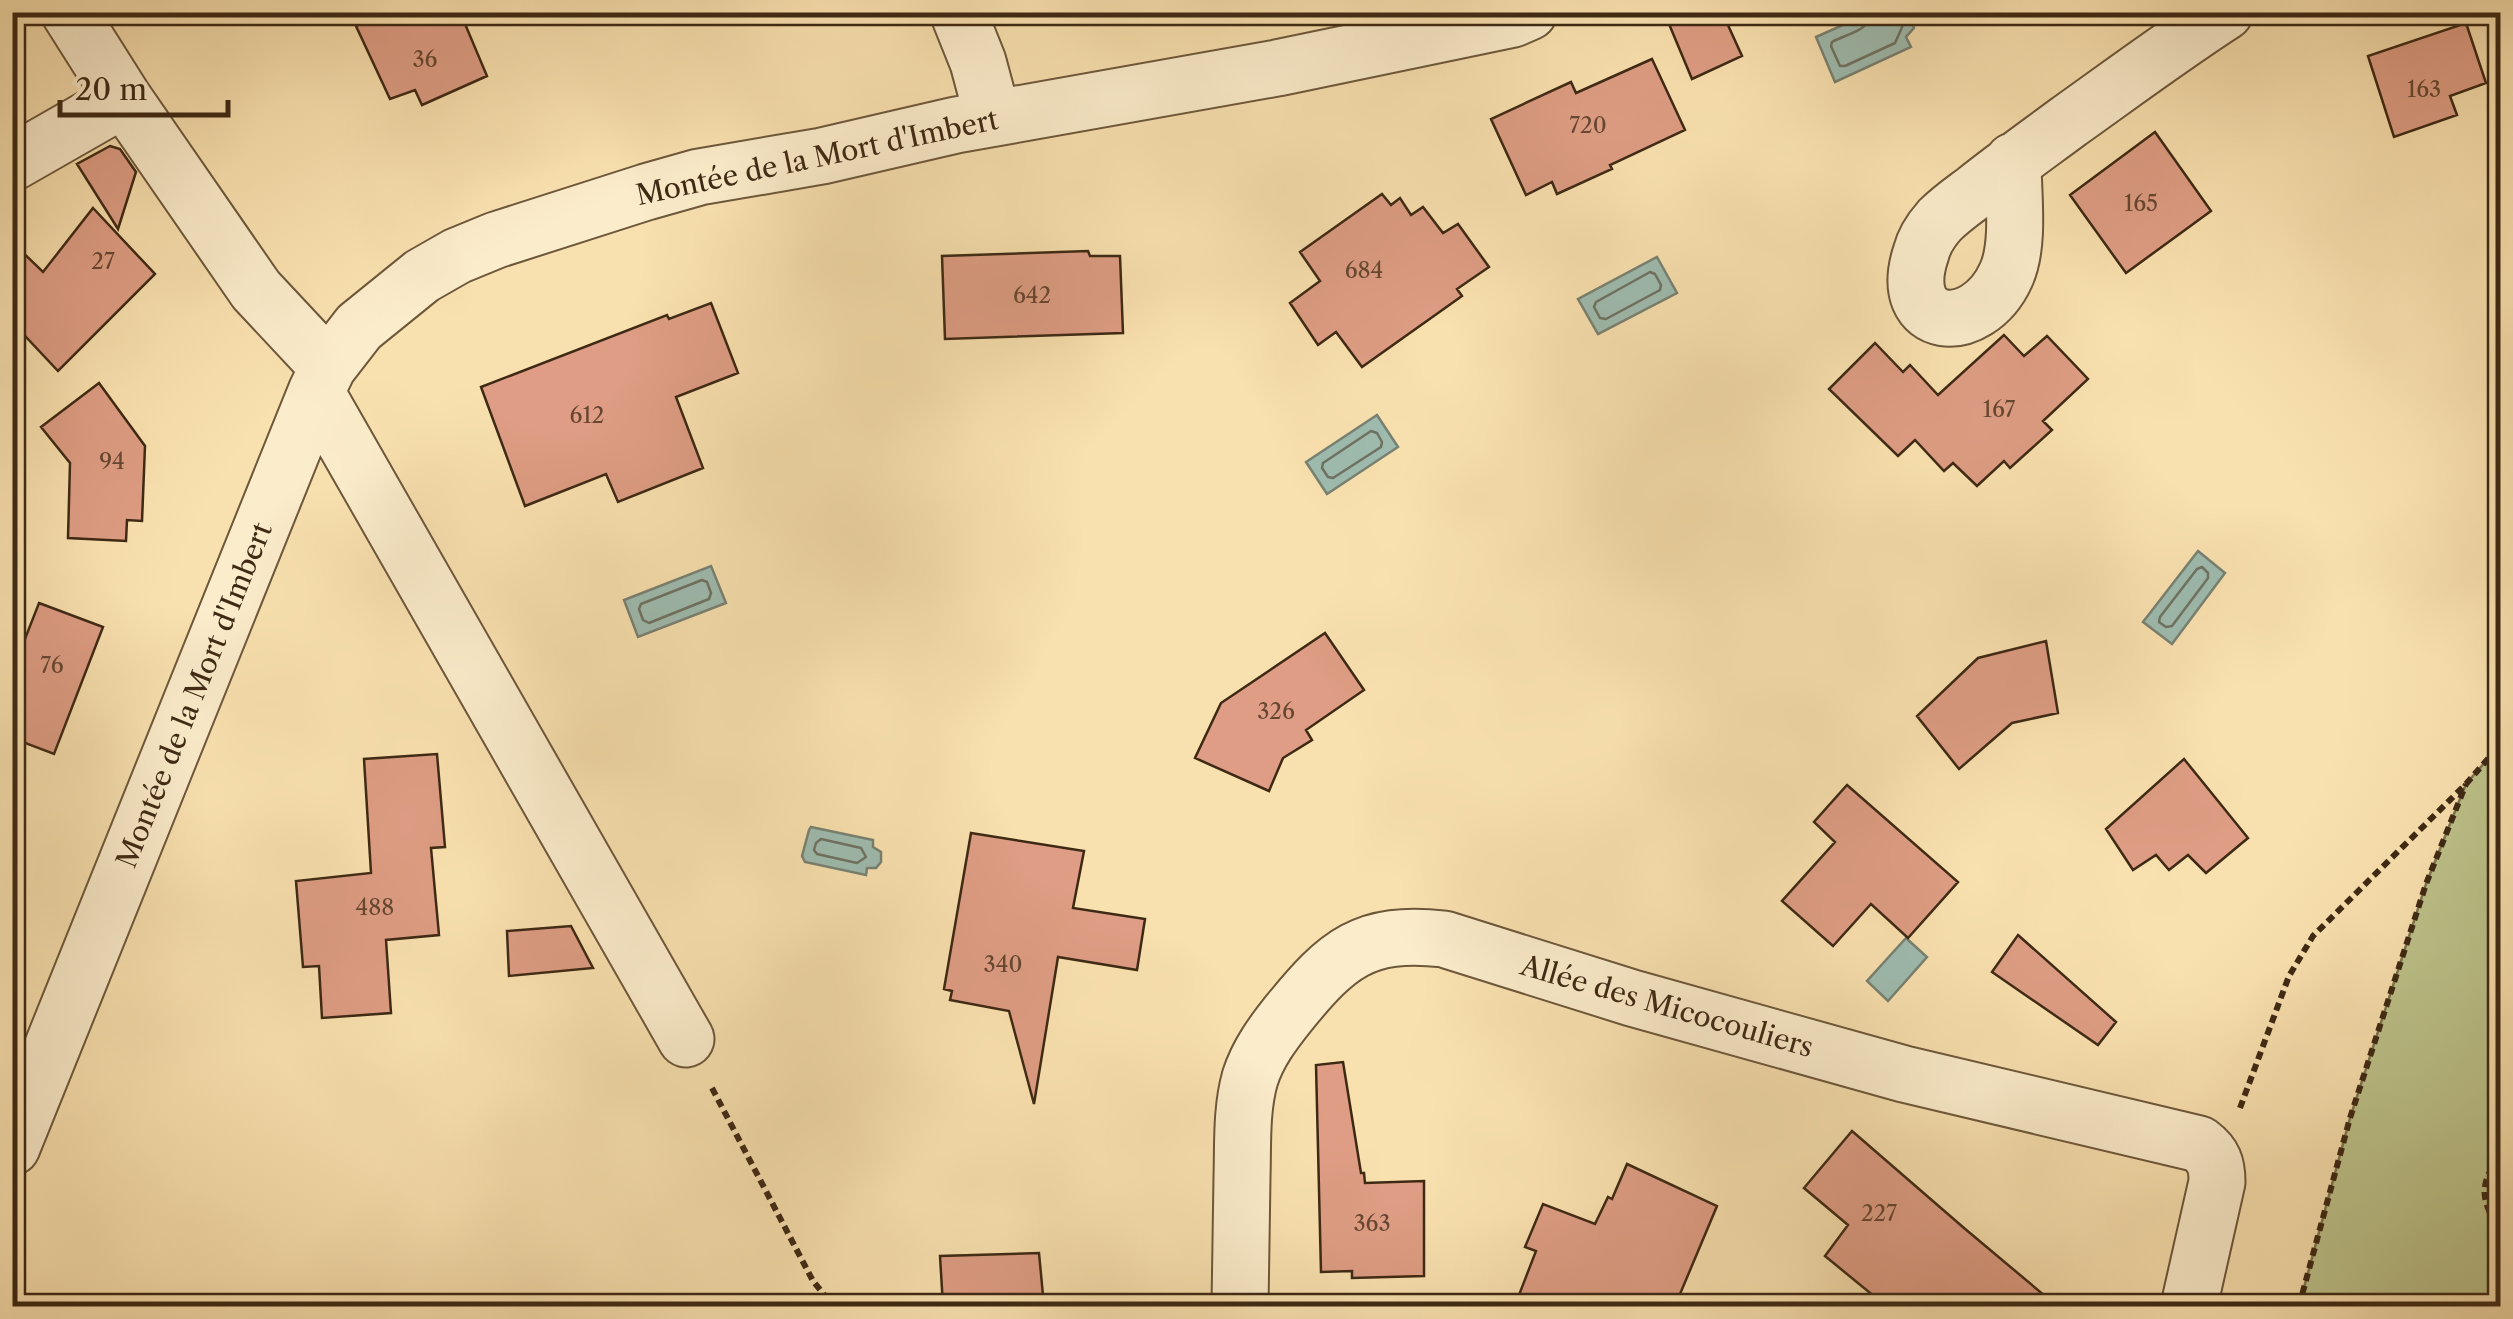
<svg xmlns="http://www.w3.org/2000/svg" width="2513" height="1319" font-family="'Libre Caslon Text',serif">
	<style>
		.green { fill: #bdc38b; stroke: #7e7650; stroke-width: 2.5 }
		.water { fill: #9ebcb0; stroke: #788172; stroke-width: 2.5 }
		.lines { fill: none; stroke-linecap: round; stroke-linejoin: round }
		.shore { stroke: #6e7262; stroke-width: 2.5 }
		.building { fill: #de9d84; stroke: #3e2914; stroke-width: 2.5 }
		.minor-casing { stroke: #6d573b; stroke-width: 59 }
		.path { stroke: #3e2914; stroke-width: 6; stroke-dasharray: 8 5; stroke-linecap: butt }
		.minor { stroke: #fbeccb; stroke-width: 55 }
		.labels { text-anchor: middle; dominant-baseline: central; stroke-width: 9; stroke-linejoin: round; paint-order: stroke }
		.number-label { font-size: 22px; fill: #664630 }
		.street-label { font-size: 28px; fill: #3e2914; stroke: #fbeccb }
	</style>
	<rect width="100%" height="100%" fill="#f9e1af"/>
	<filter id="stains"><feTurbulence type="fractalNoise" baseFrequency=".002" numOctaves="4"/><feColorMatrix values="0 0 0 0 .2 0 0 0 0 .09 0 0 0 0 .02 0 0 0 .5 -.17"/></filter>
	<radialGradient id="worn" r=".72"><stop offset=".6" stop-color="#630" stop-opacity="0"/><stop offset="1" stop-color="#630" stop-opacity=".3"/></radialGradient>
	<!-- green -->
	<path class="green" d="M 2500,745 L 2500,1306 L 2299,1306 L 2350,1118 L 2426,884 L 2466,784 Z"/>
	<!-- water -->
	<path class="water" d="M 1872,12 L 1895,13 L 1896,16 L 1904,13 L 1910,16 L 1914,28 L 1906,37 L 1911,47 L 1835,82 L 1816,37 Z
		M 1657,257 L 1677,293 L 1598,334 L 1578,299 Z
		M 1377,415 L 1398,447 L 1327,494 L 1306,462 Z
		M 2198,551 L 2225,573 L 2172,644 L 2143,622 Z
		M 711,566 L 726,603 L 638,637 L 624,600 Z
		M 811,827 L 873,840 L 873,847 L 881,852 L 881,862 L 876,868 L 867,868 L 866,875 L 805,862 L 802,856 L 809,830 Z
		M 1906,938 L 1927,957 L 1888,1001 L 1867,981 Z"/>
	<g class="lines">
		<!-- shore -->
		<path class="shore" d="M 1872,12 C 1870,31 1846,34 1832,42 L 1831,46 L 1840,66 L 1845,66 L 1895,43 L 1903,25 L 1900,12
			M 1650,272 L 1655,274 L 1661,285 L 1660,290 L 1606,319 L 1600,318 L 1594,307 L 1596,302 Z
			M 1371,431 L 1377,433 L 1382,442 L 1381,447 L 1333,478 L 1328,477 L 1322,468 L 1323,463 Z
			M 2202,567 L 2208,573 L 2208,578 L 2172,626 L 2166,627 L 2159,622 L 2160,617 L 2197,569 Z
			M 702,580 L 707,582 L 711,593 L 709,599 L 649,623 L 643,620 L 639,609 L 641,604 Z
			M 821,839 L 861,848 L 866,857 L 857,863 L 817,854 L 814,850 L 816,843 Z"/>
	</g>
	<!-- building -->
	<path class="building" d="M 386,12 L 460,12 L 487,76 L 422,105 L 415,90 L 390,99 L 356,26 Z
		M 1664,12 L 1722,12 L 1742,56 L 1692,79 Z
		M 2466,23 L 2486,83 L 2450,96 L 2457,115 L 2394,137 L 2368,56 Z
		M 1652,59 L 1685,130 L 1610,165 L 1612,169 L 1557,194 L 1552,182 L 1526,195 L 1491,119 L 1571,82 L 1576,93 Z
		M 2155,132 L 2211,211 L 2126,273 L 2070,195 Z
		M 110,146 L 120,149 L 136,172 L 118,229 L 77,164 Z
		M 1382,194 L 1391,205 L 1400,198 L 1411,215 L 1423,207 L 1443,233 L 1458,224 L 1489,267 L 1457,289 L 1462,296 L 1362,367 L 1336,332 L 1318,345 L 1290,303 L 1320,281 L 1300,252 Z
		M 93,208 L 155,274 L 58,371 L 12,322 L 12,242 L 43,272 Z
		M 1088,251 L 1090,256 L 1120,256 L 1123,333 L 945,339 L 942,256 Z
		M 711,303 L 738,373 L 676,397 L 703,468 L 618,502 L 606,474 L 525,506 L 481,387 L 667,315 L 669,319 Z
		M 2004,335 L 2024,356 L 2047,336 L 2088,379 L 2043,421 L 2052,430 L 2010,468 L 2004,461 L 1977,486 L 1953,463 L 1944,471 L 1915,440 L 1898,456 L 1829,389 L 1875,343 L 1903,372 L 1910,365 L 1938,395 Z
		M 99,383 L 145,446 L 142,521 L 127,520 L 126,541 L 68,538 L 70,463 L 41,427 Z
		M 39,603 L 103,627 L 54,754 L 12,738 L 12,672 Z
		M 1325,633 L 1364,690 L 1306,730 L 1312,740 L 1283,758 L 1269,791 L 1195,758 L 1221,703 Z
		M 2046,641 L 2058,713 L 2012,723 L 1959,769 L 1917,716 L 1978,658 Z
		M 437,754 L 445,847 L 431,848 L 439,935 L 386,940 L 391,1013 L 322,1018 L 319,966 L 303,967 L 296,881 L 371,873 L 364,759 Z
		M 2184,759 L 2248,838 L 2206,873 L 2188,855 L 2169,870 L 2156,855 L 2133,870 L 2106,829 Z
		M 1847,785 L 1958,882 L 1908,938 L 1871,904 L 1833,946 L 1782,901 L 1835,842 L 1814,822 Z
		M 971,833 L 1084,851 L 1073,908 L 1145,919 L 1137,970 L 1058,957 L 1034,1104 L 1009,1011 L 950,1000 L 952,991 L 944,989 Z
		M 571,926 L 593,968 L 509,976 L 507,931 Z
		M 2018,935 L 2116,1022 L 2098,1045 L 1992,972 Z
		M 1343,1062 L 1361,1173 L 1364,1173 L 1365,1183 L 1424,1181 L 1424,1276 L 1352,1278 L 1352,1271 L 1321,1272 L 1316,1065 Z
		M 1852,1131 L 1964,1228 L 2057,1306 L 1886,1306 L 1825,1256 L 1848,1225 L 1804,1188 Z
		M 1627,1164 L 1717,1206 L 1675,1306 L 1547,1306 L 1519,1295 L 1536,1251 L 1525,1247 L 1543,1204 L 1595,1224 L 1608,1197 L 1612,1199 Z
		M 1039,1253 L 1044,1306 L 943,1306 L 940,1256 Z"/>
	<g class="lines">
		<defs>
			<path id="minor" d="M 69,12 L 124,99 L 256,290 L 328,367
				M 958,12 L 978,62 L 993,118
				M 2013,161 C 2013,194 2020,245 2006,275 C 1977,339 1895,332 1921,253 C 1924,241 1932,229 1940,220 C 1951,209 1964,200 1976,191 C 2006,167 2037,145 2068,122 C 2120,85 2171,47 2225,12
				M 12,163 L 124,99
				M 316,392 L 686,1039
				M 12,1147 L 316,392 L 328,367 L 359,327 L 422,276 L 457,256 L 496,240 L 646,192 L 699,177 L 822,156 L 956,125 L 1277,68 L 1513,19 L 1529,12
				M 1240,1306 C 1241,1263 1241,1220 1242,1177 C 1243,1144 1241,1110 1250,1078 C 1258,1053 1273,1033 1289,1013 C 1337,954 1364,930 1444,939 L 1632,998 L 1904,1074 L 2199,1144 C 2214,1155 2217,1165 2217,1182 L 2189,1306"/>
		</defs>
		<!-- minor casing -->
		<use href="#minor" class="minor-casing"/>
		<!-- path -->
		<path class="path" d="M 712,1088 L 813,1281 L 833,1306
			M 2240,1108 L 2289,976 L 2313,936 L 2466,784 L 2500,745
			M 2500,1157 C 2478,1183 2481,1203 2500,1229
			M 2299,1306 L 2350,1118 L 2426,884 L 2466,784"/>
		<!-- minor -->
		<use href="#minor" class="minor"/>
	</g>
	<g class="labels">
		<!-- number labels -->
		<g class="number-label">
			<text x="425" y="59">36</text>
			<text x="2424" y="89">163</text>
			<text x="1588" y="125">720</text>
			<text x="2141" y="203">165</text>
			<text x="103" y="261">27</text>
			<text x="1364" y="270">684</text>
			<text x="1032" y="295">642</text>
			<text x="1999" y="409">167</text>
			<text x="587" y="415">612</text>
			<text x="112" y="461">94</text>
			<text x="52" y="665">76</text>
			<text x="1276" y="711">326</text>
			<text x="375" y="907">488</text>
			<text x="1003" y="964">340</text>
			<text x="1879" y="1213">227</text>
			<text x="1372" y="1223">363</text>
		</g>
		<!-- street labels -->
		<g class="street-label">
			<text transform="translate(817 157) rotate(-12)">Montée de la Mort d'Imbert</text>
			<text transform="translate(194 695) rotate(-68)">Montée de la Mort d'Imbert</text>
			<text transform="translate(1667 1006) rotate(16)">Allée des Micocouliers</text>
		</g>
	</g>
	<!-- margin -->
	<rect width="2513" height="1319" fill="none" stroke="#f9e1af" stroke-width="50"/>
	<rect x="15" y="15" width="2483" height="1289" fill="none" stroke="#3e2914" stroke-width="5"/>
	<rect x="25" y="25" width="2463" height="1269" fill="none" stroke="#3e2914" stroke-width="2.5"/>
	<!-- scale -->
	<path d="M60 100v15h168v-15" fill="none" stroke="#3e2914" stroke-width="5"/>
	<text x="75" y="100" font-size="30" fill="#3e2914" stroke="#fbeccb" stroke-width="8" paint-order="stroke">20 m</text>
	<rect width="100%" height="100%" filter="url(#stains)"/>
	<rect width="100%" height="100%" fill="url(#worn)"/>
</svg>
